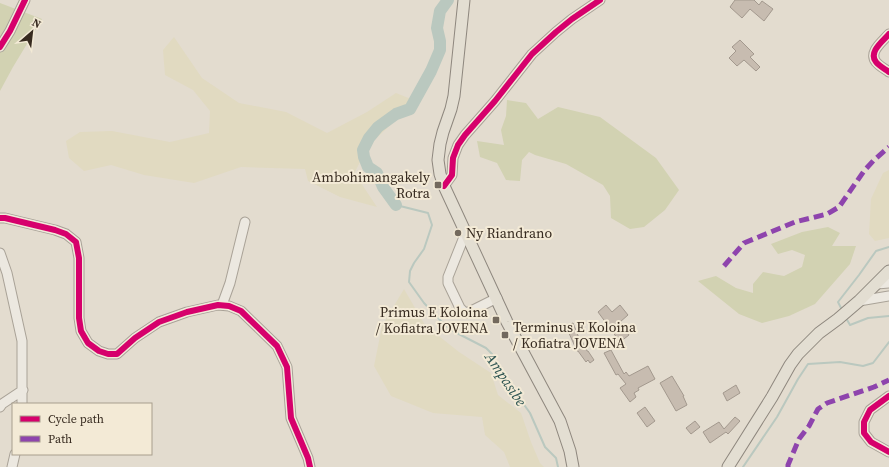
<svg xmlns="http://www.w3.org/2000/svg" width="889" height="467" font-family="'Source Serif 4',serif">
	<style>
		.farmland { fill: #e1dac1 }
		.green { fill: #d2d2b2 }
		.lines { fill: none; stroke-linecap: round; stroke-linejoin: round }
		.stream { stroke: #bac8bf; stroke-width: 2 }
		.river { stroke: #bac8bf; stroke-width: 12 }
		.building { fill: #c7bcb0; stroke: #a3998e }
		.minor-casing { stroke: #a9a297; stroke-width: 11 }
		.major-casing { stroke: #8e877e; stroke-width: 13 }
		.minor { stroke: #ece8e0; stroke-width: 9 }
		.major { stroke: #e3ded2; stroke-width: 11 }
		.quiet { stroke: #8e44ad; stroke-width: 5; stroke-dasharray: 10 5; stroke-linecap: butt }
		.cycleway-casing { stroke: #f3ead6; stroke-width: 8 }
		.cycleway { stroke: #d6006c; stroke-width: 6 }
		.poi-dot { fill: #73695d; stroke: #f3ead6; stroke-width: 1.5 }
		.labels { text-anchor: middle; dominant-baseline: central; stroke-width: 4; stroke-linejoin: round; paint-order: stroke }
		.poi-label { font-size: 14px; fill: #372b20; stroke: #f3ead6; text-anchor: end }
		.water-label { font-size: 15px; font-style: italic; fill: #305653; stroke: #f3ead6 }
	</style>
	<rect width="100%" height="100%" fill="#e3dccf"/>
	<!-- farmland -->
	<path class="farmland" d="M 174,37 L 202,78 L 239,103 L 286,112 L 327,133 L 367,112 L 396,93 L 416,101 L 368,146 L 354,174 L 363,186 L 377,207 L 340,197 L 308,181 L 305,169 L 241,167 L 194,183 L 144,175 L 111,165 L 84,171 L 69,158 L 66,141 L 80,132 L 112,131 L 170,142 L 209,133 L 210,111 L 193,90 L 165,75 L 163,50 Z
		M 889,170 L 889,238 L 875,241 L 869,234 L 871,199 L 883,173 Z
		M 404,289 L 425,325 L 459,352 L 491,373 L 498,395 L 521,413 L 531,442 L 540,463 L 544,467 L 510,467 L 504,452 L 485,435 L 482,417 L 433,413 L 391,396 L 374,366 L 382,326 Z"/>
	<!-- green -->
	<path class="green" d="M 0,3 L 42,19 L 13,67 L 0,91 Z
		M 507,100 L 526,103 L 538,119 L 558,107 L 600,117 L 656,158 L 679,190 L 665,210 L 644,227 L 630,229 L 611,218 L 610,196 L 603,185 L 566,164 L 535,155 L 529,152 L 522,160 L 520,181 L 506,180 L 497,163 L 480,157 L 477,141 L 504,145 L 501,130 L 506,116 Z
		M 828,227 L 840,233 L 832,246 L 856,246 L 850,264 L 815,304 L 789,316 L 762,323 L 739,314 L 698,281 L 716,276 L 736,288 L 753,293 L 753,284 L 763,272 L 784,276 L 802,267 L 805,255 L 792,250 L 778,254 L 771,244 L 802,232 Z"/>
	<g class="lines">
		<!-- stream -->
		<path class="stream" d="M 396,205 L 428,213 L 432,225 L 424,249 L 414,263 L 410,271 L 409,282 L 424,303 L 441,321 L 451,330 L 486,348 L 492,354 L 495,364 L 530,413 L 545,447 L 556,458 L 558,467
			M 842,310 L 838,302 L 859,275 L 876,251 L 889,247
			M 846,318 L 850,325 L 868,318 L 889,316
			M 743,467 L 777,417 L 798,379 L 808,364 L 840,362 L 863,366 L 873,363 L 889,342"/>
		<!-- river -->
		<path class="river" d="M 396,205 L 383,187 L 377,173 L 368,167 L 364,157 L 363,150 L 369,138 L 378,127 L 396,114 L 410,109 L 431,71 L 440,50 L 440,41 L 437,28 L 440,11 L 448,0"/>
	</g>
	<!-- building -->
	<path class="building" d="M 735,0 L 754,0 L 759,5 L 762,1 L 773,9 L 764,21 L 750,9 L 742,18 L 730,7 Z
		M 740,40 L 754,54 L 750,57 L 760,67 L 756,71 L 744,60 L 737,66 L 729,58 L 736,51 L 732,47 Z
		M 606,305 L 612,312 L 620,305 L 628,315 L 620,322 L 629,335 L 620,342 L 598,312 Z
		M 573,323 L 579,338 L 580,337 L 587,351 L 588,351 L 594,360 L 590,363 L 588,360 L 586,362 L 578,351 L 577,351 L 568,331 L 566,326 Z
		M 611,350 L 624,374 L 626,372 L 629,376 L 648,366 L 655,379 L 638,388 L 639,390 L 634,393 L 636,397 L 630,402 L 620,388 L 626,384 L 618,374 L 616,375 L 604,353 Z
		M 672,376 L 684,396 L 683,396 L 687,405 L 676,411 L 660,383 Z
		M 736,385 L 740,393 L 727,401 L 723,393 Z
		M 645,407 L 655,421 L 647,427 L 637,413 Z
		M 735,417 L 740,421 L 728,434 L 726,432 L 710,443 L 703,432 L 719,422 L 724,429 Z
		M 695,421 L 700,427 L 691,434 L 686,428 Z"/>
	<g class="lines">
		<defs>
			<path id="minor" d="M 889,34 C 883,41 868,52 876,62 C 879,66 885,69 889,72
				M 0,47 L 10,31 L 25,0
				M 444,186 L 452,175 L 453,158 L 458,145 L 465,135 L 495,101 L 532,54 L 556,32 L 572,19 L 600,0
				M 0,218 L 5,218 L 55,230 L 66,234 L 76,242 L 79,258 L 79,318 L 81,331 L 88,343 L 99,351 L 108,354 L 117,354 L 135,338 L 159,322 L 187,312 L 218,305 L 229,306 L 241,311 L 277,346 L 287,367 L 291,418 L 308,458 L 310,467
				M 466,232 L 448,277 L 448,283 L 460,308 L 463,311 L 467,313 L 497,298
				M 0,253 L 7,273 L 22,341 L 22,404
				M 877,284 L 889,283
				M 859,301 L 889,296
				M 222,305 L 230,283 L 245,222
				M 889,396 L 870,410 L 864,422 L 864,433 L 871,442 L 889,452
				M 0,407 L 2,404 L 23,390
				M 12,467 L 15,454"/>
			<path id="major" d="M 464,0 L 454,96 L 451,109 L 443,132 L 440,144 L 438,160 L 440,174 L 444,186 L 507,322 L 560,421 L 570,451 L 573,467
				M 728,467 L 772,397 L 790,365 L 798,354 L 819,333 L 838,319 L 859,301 L 889,271"/>
		</defs>
		<!-- minor casing -->
		<use href="#minor" class="minor-casing"/>
		<!-- major casing -->
		<use href="#major" class="major-casing"/>
		<!-- minor -->
		<use href="#minor" class="minor"/>
		<!-- major -->
		<use href="#major" class="major"/>
		<!-- quiet -->
		<path class="quiet" d="M 724,266 L 744,243 L 795,222 L 827,214 L 839,207 L 864,171 L 874,160 L 889,147
			M 788,467 L 788,465 L 799,439 L 809,426 L 818,409 L 827,403 L 874,387 L 889,380"/>
		<defs>
			<path id="cycleway" d="M 889,34 C 883,41 868,52 876,62 C 879,66 885,69 889,72
				M 0,47 L 10,31 L 25,0
				M 444,186 L 452,175 L 453,158 L 458,145 L 465,135 L 495,101 L 532,54 L 556,32 L 572,19 L 600,0
				M 0,218 L 5,218 L 55,230 L 66,234 L 76,242 L 79,258 L 79,318 L 81,331 L 88,343 L 99,351 L 108,354 L 117,354 L 135,338 L 159,322 L 187,312 L 218,305 L 229,306 L 241,311 L 277,346 L 287,367 L 291,418 L 308,458 L 310,467
				M 889,396 L 870,410 L 864,422 L 864,433 L 871,442 L 889,452"/>
		</defs>
		<!-- cycleway casing -->
		<use href="#cycleway" class="cycleway-casing"/>
		<!-- cycleway -->
		<use href="#cycleway" class="cycleway"/>
	</g>
	<!-- markers -->
	<g class="poi-dot">
		<rect x="434" y="181" width="8" height="8" rx="2"/>
		<circle cx="458" cy="233" r="4"/>
		<rect x="492" y="316" width="8" height="8" rx="2"/>
		<rect x="501" y="331" width="8" height="8" rx="2"/>
	</g>
	<g class="labels">
		<!-- poi labels -->
		<g class="poi-label">
			<text x="430" y="177">Ambohimangakely<tspan x="430" dy="16">Rotra</tspan></text>
			<text x="466" y="233" text-anchor="start">Ny Riandrano</text>
			<text x="488" y="312">Primus E Koloina<tspan x="488" dy="16">/ Kofiatra JOVENA</tspan></text>
			<text x="513" y="327" text-anchor="start">Terminus E Koloina<tspan x="513" dy="16">/ Kofiatra JOVENA</tspan></text>
		</g>
		<!-- water labels -->
		<g class="water-label">
			<text transform="translate(506 379) rotate(56)">Ampasibe</text>
		</g>
	</g>
	<!-- legend -->
	<rect x="12" y="403" width="140" height="52" fill="#f3ead6" stroke="#a89e8d"/>
	<rect x="20" y="416" width="20" height="6" fill="#d6006c" stroke="#a89e8d"/>
	<text x="48" y="423" font-size="12" fill="#372b20">Cycle path</text>
	<rect x="20" y="436" width="20" height="6" fill="#8e44ad" stroke="#a89e8d"/>
	<text x="48" y="443" font-size="12" fill="#372b20">Path</text>
	<!-- north arrow -->
	<g transform="translate(32 32) rotate(28)" stroke="#f3ead6" stroke-width="3" paint-order="stroke">
	<path d="M0-3L7 15L0 10L-7 15Z" fill="#372b20"/>
	<text y="-6" font-size="11" font-weight="bold" text-anchor="middle" fill="#372b20">N</text>
	</g>
</svg>
